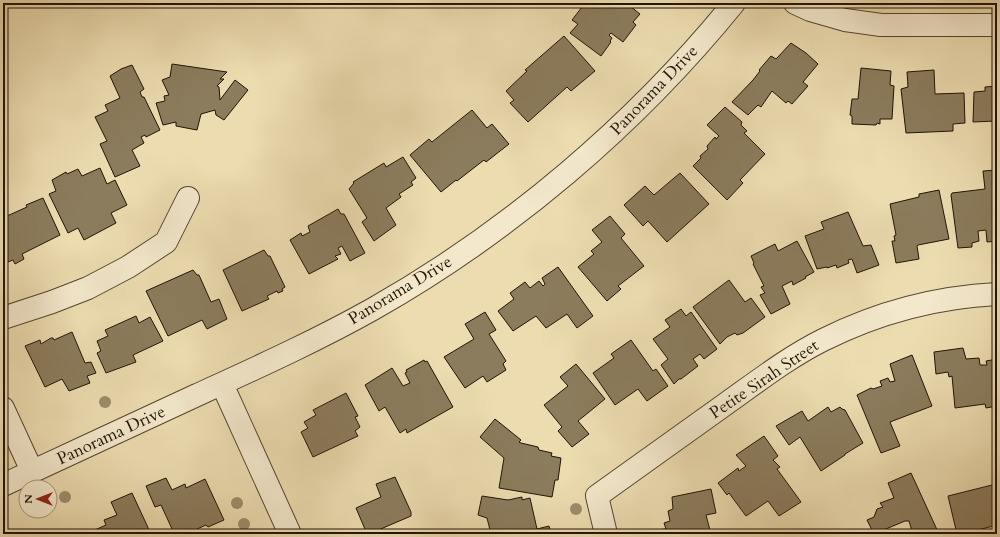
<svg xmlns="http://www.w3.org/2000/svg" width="1000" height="537" font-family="Cardo,serif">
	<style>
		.building { fill: #8b7c5d; stroke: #211404 }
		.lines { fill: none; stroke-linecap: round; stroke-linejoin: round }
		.minor-casing { stroke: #54462f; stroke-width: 24 }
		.minor { stroke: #f3e8cc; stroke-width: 22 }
		.tree { fill: #9d8e6d }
		.labels { text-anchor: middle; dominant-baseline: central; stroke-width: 3.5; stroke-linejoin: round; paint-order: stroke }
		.street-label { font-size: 17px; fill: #211404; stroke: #f3e8cc }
	</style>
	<rect width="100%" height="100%" fill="#ecdcb0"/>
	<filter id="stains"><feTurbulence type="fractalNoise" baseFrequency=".005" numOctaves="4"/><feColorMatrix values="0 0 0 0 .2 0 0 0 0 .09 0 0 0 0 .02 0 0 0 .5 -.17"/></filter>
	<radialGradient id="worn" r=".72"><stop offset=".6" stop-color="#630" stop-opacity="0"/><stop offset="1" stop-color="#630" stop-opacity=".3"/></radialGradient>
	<!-- building -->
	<path class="building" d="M 579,3 L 626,3 L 640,14 L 633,22 L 636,25 L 623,42 L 611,33 L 609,35 L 612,38 L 610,41 L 611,42 L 601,56 L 570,33 L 578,24 L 572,20 L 582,7 L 578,4 Z
		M 564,36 L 595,71 L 571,91 L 567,87 L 528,122 L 510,103 L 514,100 L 506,91 L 527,71 L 525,70 Z
		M 791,43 L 806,53 L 818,64 L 803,82 L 808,86 L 792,104 L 788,101 L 786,103 L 772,91 L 761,107 L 758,105 L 748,115 L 732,102 L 753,80 L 760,71 L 759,70 L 771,56 L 776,59 Z
		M 172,64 L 227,72 L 220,79 L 224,79 L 217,86 L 219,87 L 220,100 L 235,80 L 248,90 L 224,120 L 216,115 L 215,110 L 201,114 L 197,130 L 176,126 L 176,122 L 163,125 L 156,103 L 165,101 L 164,96 L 169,95 L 162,80 L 170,77 Z
		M 132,65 L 144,89 L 140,92 L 142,97 L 144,97 L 160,130 L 146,137 L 145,135 L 141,137 L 144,143 L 132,150 L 140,166 L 115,177 L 100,144 L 107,141 L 95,117 L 108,111 L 105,105 L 120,98 L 110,76 L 121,69 Z
		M 861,68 L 891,71 L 890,85 L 894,86 L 892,119 L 880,119 L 880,124 L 877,123 L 876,125 L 852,124 L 852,116 L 850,115 L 852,99 L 858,99 Z
		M 934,70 L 935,94 L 964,93 L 965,123 L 953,124 L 953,131 L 906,133 L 901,89 L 908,87 L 907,72 Z
		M 997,86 L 997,129 L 996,129 L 996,121 L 973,122 L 974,92 L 985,91 L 985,87 Z
		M 725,107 L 742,122 L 741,125 L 747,131 L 744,133 L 765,154 L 740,180 L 743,183 L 727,200 L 693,166 L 701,158 L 700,156 L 708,149 L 707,146 L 715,137 L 716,139 L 719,136 L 707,125 Z
		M 472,110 L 487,128 L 492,124 L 509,144 L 486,162 L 484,160 L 457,181 L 456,180 L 441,192 L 410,155 L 429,139 L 432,142 Z
		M 403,157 L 416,178 L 411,182 L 413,185 L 399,194 L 401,197 L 386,208 L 396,225 L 374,241 L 362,222 L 367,218 L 349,189 L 354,183 L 353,182 L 384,163 L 386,167 Z
		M 100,168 L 107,184 L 115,180 L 127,205 L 111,213 L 116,223 L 84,240 L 78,228 L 68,233 L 49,194 L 56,191 L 52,180 L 66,172 L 67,174 L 78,169 L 82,176 Z
		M 997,170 L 997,241 L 987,242 L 986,230 L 978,231 L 979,241 L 972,243 L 972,247 L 958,248 L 951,195 L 952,193 L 985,189 L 983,171 Z
		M 680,173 L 709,204 L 667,242 L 648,221 L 643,226 L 624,205 L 645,186 L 654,195 Z
		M 939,190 L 949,239 L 918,245 L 917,246 L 919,259 L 896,263 L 892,241 L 895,241 L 894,236 L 896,235 L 890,204 L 919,197 L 919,194 Z
		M 43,198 L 60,235 L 22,254 L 24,259 L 15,264 L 13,260 L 3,264 L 3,209 L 7,216 L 27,207 L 26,205 Z
		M 338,209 L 341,214 L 344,214 L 365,253 L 350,261 L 342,246 L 338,248 L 341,254 L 335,256 L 338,259 L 309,274 L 290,240 L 301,233 L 302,236 L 310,232 L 308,226 Z
		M 848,212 L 863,246 L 871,245 L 879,265 L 857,273 L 852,259 L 848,260 L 849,263 L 837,268 L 836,265 L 827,268 L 827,267 L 817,269 L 805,236 L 824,229 L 821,222 Z
		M 610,216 L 625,234 L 621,238 L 644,266 L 618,286 L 621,289 L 607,301 L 578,267 L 594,254 L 591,251 L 602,242 L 592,230 Z
		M 797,241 L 814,272 L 805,277 L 806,278 L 793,285 L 792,281 L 782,286 L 790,304 L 771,314 L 760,295 L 765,293 L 761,287 L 764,286 L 753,264 L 754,263 L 751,256 L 775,244 L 778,251 Z
		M 264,250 L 268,256 L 270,256 L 285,287 L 282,289 L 283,291 L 278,293 L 277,291 L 267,296 L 269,299 L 242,311 L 223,270 Z
		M 558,267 L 593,316 L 577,328 L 567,314 L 546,328 L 536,316 L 513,331 L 498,311 L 514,299 L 510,293 L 525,282 L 530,288 L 539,281 L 543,286 L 545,284 L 542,278 Z
		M 193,270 L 197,275 L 199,275 L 211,302 L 219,299 L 227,319 L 207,329 L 202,320 L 168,336 L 146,291 Z
		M 729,280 L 745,302 L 751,298 L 765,317 L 743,333 L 737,335 L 735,333 L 727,337 L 720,344 L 693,307 Z
		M 681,309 L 686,316 L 691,312 L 717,349 L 704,359 L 700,354 L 693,359 L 698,366 L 681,379 L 679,379 L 674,384 L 661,365 L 668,359 L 653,339 L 670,327 L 665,320 Z
		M 485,312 L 496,330 L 489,334 L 506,361 L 503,364 L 506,370 L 487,382 L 483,376 L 465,388 L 444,357 L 474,339 L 465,324 Z
		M 136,316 L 139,323 L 150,317 L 163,341 L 133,355 L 136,362 L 106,373 L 97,353 L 101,351 L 97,341 L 108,336 L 105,330 Z
		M 72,332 L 85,363 L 91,362 L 96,373 L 87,376 L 90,383 L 69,391 L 62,379 L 45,387 L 25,346 L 40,340 L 41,344 L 51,338 L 53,338 L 54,340 Z
		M 631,340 L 653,371 L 656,369 L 668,386 L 647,401 L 638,389 L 615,405 L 593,373 L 614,358 L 611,354 Z
		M 963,348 L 966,359 L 979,358 L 980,365 L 987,365 L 986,361 L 997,359 L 997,406 L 986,408 L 985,404 L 955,408 L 952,376 L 949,377 L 948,372 L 936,374 L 934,352 Z
		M 912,355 L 932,406 L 890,422 L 900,446 L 881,453 L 857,395 L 871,388 L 873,389 L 882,386 L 880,381 L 888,378 L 890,382 L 895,381 L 890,364 Z
		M 424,360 L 425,362 L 427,361 L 453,407 L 407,433 L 406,429 L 400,433 L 385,407 L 379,411 L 365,385 L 392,368 L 403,386 L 410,383 L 405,373 L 407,372 L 406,370 Z
		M 576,364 L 605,399 L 578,421 L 589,434 L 572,447 L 558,431 L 562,427 L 544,405 L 568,386 L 560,377 Z
		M 346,393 L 358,416 L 355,417 L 360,427 L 355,431 L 358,436 L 313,457 L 301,432 L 308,428 L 304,422 L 316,415 L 313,410 Z
		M 828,407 L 831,412 L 840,407 L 842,409 L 845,410 L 863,443 L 845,454 L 845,455 L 821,471 L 800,437 L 789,445 L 776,426 L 802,411 L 808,421 Z
		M 495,419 L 521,440 L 519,442 L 521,443 L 538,447 L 539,450 L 552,453 L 551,456 L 561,458 L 558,480 L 555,480 L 552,497 L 499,488 L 504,458 L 480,437 Z
		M 764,436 L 778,456 L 773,460 L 780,467 L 777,469 L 801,502 L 779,516 L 768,501 L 746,516 L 729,493 L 727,495 L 718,483 L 738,468 L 739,471 L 746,466 L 736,455 Z
		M 911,473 L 939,534 L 906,534 L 912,531 L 909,521 L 905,521 L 874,534 L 867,520 L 874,517 L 877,509 L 883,507 L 880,503 L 894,498 L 888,483 Z
		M 395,477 L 411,512 L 411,516 L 369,534 L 367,534 L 356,508 L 381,497 L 376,484 Z
		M 166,478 L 172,490 L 185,484 L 186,488 L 205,479 L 224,520 L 208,527 L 206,525 L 186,534 L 176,534 L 174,530 L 173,531 L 161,505 L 155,507 L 146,486 Z
		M 996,484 L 997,489 L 997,525 L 978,530 L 979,534 L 957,534 L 948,496 Z
		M 711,489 L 716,513 L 706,515 L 711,534 L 657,534 L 656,530 L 666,529 L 664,523 L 670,521 L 668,511 L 673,509 L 672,497 Z
		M 132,493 L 151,534 L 89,534 L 88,533 L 106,525 L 104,520 L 117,515 L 111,502 Z
		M 482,496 L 508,500 L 522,497 L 522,500 L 530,498 L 537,529 L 549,526 L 551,534 L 491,534 L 487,518 L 478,515 Z"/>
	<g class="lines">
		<defs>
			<path id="minor" d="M 795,3 L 810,10 L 845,20 L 881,25 L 997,25
				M 3,318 L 52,302 L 88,288 L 128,267 L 166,242 L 188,198
				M 222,384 L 290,534
				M 3,408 L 32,471
				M 3,485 C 68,455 132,425 197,395 C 256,368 316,341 373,309 C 509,232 635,125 734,3
				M 606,534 L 597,496 C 641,465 684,434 727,403 C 758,381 789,357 823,340 C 877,313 937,297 997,294"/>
		</defs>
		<!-- minor casing -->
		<use href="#minor" class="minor-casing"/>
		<!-- minor -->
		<use href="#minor" class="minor"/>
	</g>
	<!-- trees -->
	<g class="tree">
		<circle cx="105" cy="402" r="6"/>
		<circle cx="65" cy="497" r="6"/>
		<circle cx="237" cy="503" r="6"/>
		<circle cx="576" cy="509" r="6"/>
		<circle cx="244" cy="524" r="6"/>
	</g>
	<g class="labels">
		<!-- street labels -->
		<g class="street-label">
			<text transform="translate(654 90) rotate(-46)">Panorama Drive</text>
			<text transform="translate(400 290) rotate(-31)">Panorama Drive</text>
			<text transform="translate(764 379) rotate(-34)">Petite Sirah Street</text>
			<text transform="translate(111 435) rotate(-25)">Panorama Drive</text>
		</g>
	</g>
	<!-- margin -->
	<rect width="1000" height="537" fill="none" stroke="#ecdcb0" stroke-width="16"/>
	<rect x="4" y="4" width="992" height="529" fill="none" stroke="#211404" stroke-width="2"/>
	<rect x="8" y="8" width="984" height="521" fill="none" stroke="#211404"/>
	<!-- north arrow -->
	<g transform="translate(38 499) rotate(270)"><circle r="19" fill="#f3e8cc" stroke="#9f937c"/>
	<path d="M0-3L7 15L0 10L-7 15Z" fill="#8f2418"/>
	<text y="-6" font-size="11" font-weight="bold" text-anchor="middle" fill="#211404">N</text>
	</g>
	<rect width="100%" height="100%" filter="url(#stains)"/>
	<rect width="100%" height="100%" fill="url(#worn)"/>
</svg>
